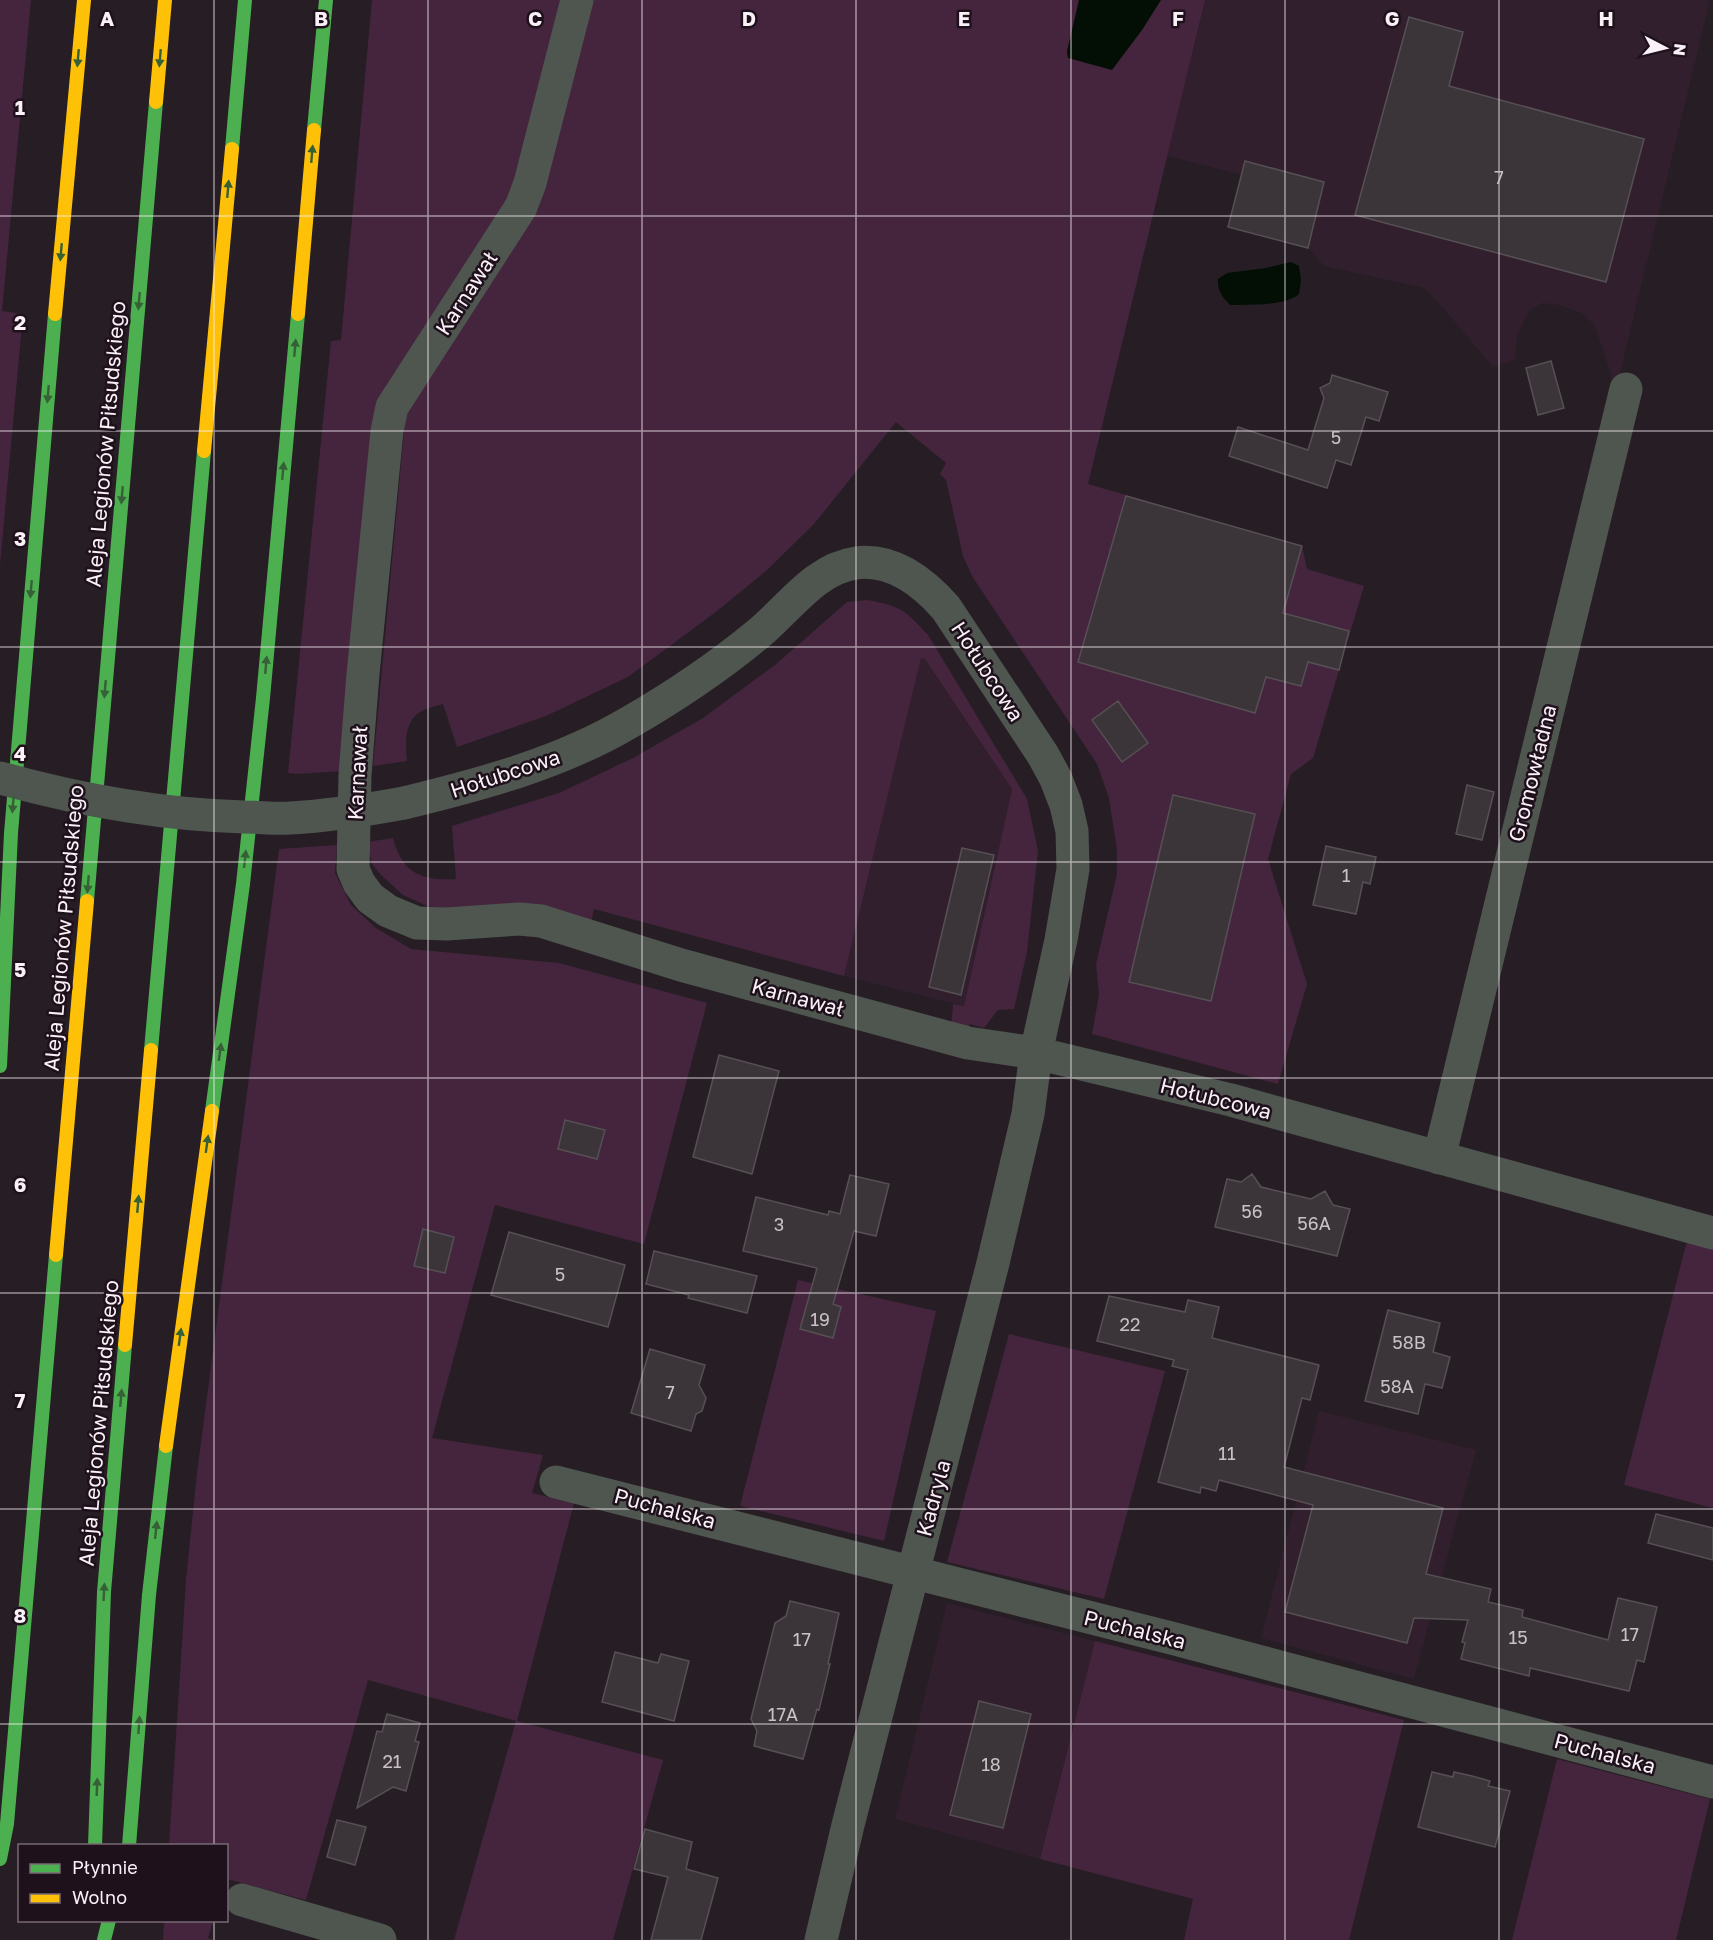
<svg xmlns="http://www.w3.org/2000/svg" width="1713" height="1940" font-family="'Golos Text',sans-serif">
	<style>
		.built { fill: #311f2d }
		.green { fill: #44253d }
		.water { fill: #030f04 }
		.building { fill: #3b3539; stroke: #565054; stroke-width: 1.5 }
		.lines { fill: none; stroke-linecap: round; stroke-linejoin: round }
		.street { stroke: #4e564f; stroke-width: 33 }
		.fast { stroke: #4caf50; stroke-width: 14 }
		.slow { stroke: #ffc107; stroke-width: 14 }
		.street-bridge { stroke: #4e564f; stroke-width: 33 }
		.oneway { fill: #366036 }
		.grid { fill: none; stroke: #faf0f7; stroke-width: 1.5; stroke-opacity: 0.55 }
		.labels { text-anchor: middle; dominant-baseline: central; stroke-width: 5; stroke-linejoin: round; paint-order: stroke }
		.number-label { font-size: 18px; fill: #cac1c8 }
		.street-label { font-size: 21px; fill: #faf0f7; stroke: #1f111c }
		.grid-label { font-size: 20px; text-anchor: middle; font-weight: bold; fill: #faf0f7; stroke: #1f111c; stroke-width: 5; stroke-linejoin: round; paint-order: stroke }
	</style>
	<rect width="100%" height="100%" fill="#261e24"/>
	<!-- built -->
	<path class="built" d="M 1205,0 L 1710,0 L 1616,390 L 1595,326 L 1582,313 L 1559,305 L 1542,303 L 1528,312 L 1517,336 L 1515,360 L 1493,367 L 1443,308 L 1424,288 L 1324,266 L 1308,248 L 1324,182 L 1246,161 L 1242,175 L 1167,156 Z
		M 921,657 L 925,659 L 1012,789 L 964,1006 L 844,976 Z
		M 1319,1411 L 1476,1450 L 1414,1679 L 1261,1638 Z
		M 947,1603 L 1095,1641 L 1040,1859 L 895,1819 Z"/>
	<!-- green -->
	<path class="green" d="M 0,0 L 31,0 L 2,311 L 23,314 L 0,565 Z
		M 372,0 L 565,0 L 523,163 L 494,227 L 385,403 L 344,771 L 296,774 L 288,773 L 331,341 L 341,340 Z
		M 593,0 L 1205,0 L 1088,484 L 1302,546 L 1307,569 L 1364,586 L 1313,758 L 1291,774 L 1268,859 L 1307,984 L 1278,1084 L 1092,1034 L 1099,995 L 1096,964 L 1117,874 L 1117,850 L 1109,798 L 1097,764 L 972,576 L 963,556 L 946,480 L 940,474 L 946,463 L 896,422 L 814,524 L 766,571 L 717,611 L 628,677 L 546,716 L 457,747 L 443,704 C 437,706 426,708 420,712 C 404,722 405,745 407,761 L 373,766 L 406,410 L 538,210 Z
		M 867,600 C 901,606 905,610 928,635 L 1027,799 L 1038,851 L 1027,952 L 1014,1009 L 998,1010 L 984,1028 L 970,1024 L 966,1033 L 951,1028 L 953,1004 L 964,1006 L 1012,789 L 925,659 L 921,658 L 844,976 L 594,909 L 590,927 L 427,906 L 403,895 L 381,875 L 372,864 L 367,842 L 393,838 C 402,873 421,881 456,879 L 452,826 L 559,793 L 633,758 L 703,718 L 775,665 L 847,602 Z
		M 337,845 L 335,873 L 351,905 L 376,928 L 411,949 L 559,963 L 707,1003 L 644,1244 L 495,1205 L 432,1438 L 543,1455 L 532,1493 L 574,1503 L 517,1721 L 663,1760 L 613,1940 L 454,1940 L 516,1721 L 368,1680 L 306,1900 L 227,1879 L 226,1846 L 169,1846 L 186,1580 L 197,1473 L 279,849 Z
		M 1687,1241 L 1713,1247 L 1713,1508 L 1624,1485 Z
		M 798,1280 L 936,1311 L 884,1541 L 740,1506 Z
		M 1009,1334 L 1165,1371 L 1104,1599 L 947,1562 Z
		M 1095,1641 L 1404,1720 L 1349,1940 L 1184,1940 L 1193,1899 L 1040,1859 Z
		M 1557,1759 L 1710,1799 L 1676,1940 L 1512,1940 Z
		M 164,1921 L 213,1921 L 208,1938 L 214,1940 L 163,1940 Z"/>
	<!-- water -->
	<path class="water" d="M 1079,0 L 1161,0 L 1142,30 L 1112,70 L 1068,58 L 1067,51 Z
		M 1291,262 L 1299,266 L 1301,280 L 1299,294 C 1286,306 1248,305 1230,305 C 1222,297 1217,290 1218,279 L 1227,273 L 1266,268 Z"/>
	<!-- building -->
	<path class="building" d="M 1409,17 L 1463,32 L 1449,86 L 1644,139 L 1606,282 L 1355,215 Z
		M 1245,161 L 1324,182 L 1308,248 L 1228,227 Z
		M 1551,361 L 1564,408 L 1538,415 L 1526,368 Z
		M 1332,375 L 1388,392 L 1379,421 L 1366,417 L 1351,465 L 1336,460 L 1327,488 L 1229,456 L 1238,427 L 1308,450 L 1324,398 L 1320,388 L 1330,383 Z
		M 1126,496 L 1302,546 L 1283,613 L 1349,631 L 1339,670 L 1308,662 L 1301,686 L 1266,677 L 1255,713 L 1078,662 Z
		M 1118,701 L 1148,743 L 1122,762 L 1092,720 Z
		M 1467,785 L 1494,792 L 1482,840 L 1456,834 Z
		M 1173,795 L 1255,814 L 1211,1001 L 1129,982 Z
		M 1326,846 L 1376,857 L 1370,884 L 1363,882 L 1356,914 L 1313,905 Z
		M 962,848 L 994,855 L 961,995 L 929,987 Z
		M 719,1055 L 779,1071 L 752,1174 L 693,1157 Z
		M 565,1120 L 605,1130 L 597,1159 L 558,1149 Z
		M 1252,1174 L 1261,1187 L 1311,1199 L 1325,1191 L 1333,1205 L 1350,1209 L 1337,1256 L 1215,1227 L 1227,1179 L 1241,1182 Z
		M 850,1175 L 889,1184 L 876,1236 L 854,1231 L 833,1304 L 841,1307 L 833,1338 L 800,1329 L 817,1268 L 743,1251 L 756,1197 L 828,1215 L 829,1211 L 840,1214 Z
		M 423,1229 L 454,1237 L 445,1273 L 414,1266 Z
		M 509,1232 L 625,1265 L 608,1327 L 491,1295 Z
		M 654,1251 L 757,1276 L 747,1313 L 688,1298 L 689,1295 L 646,1284 Z
		M 1109,1296 L 1185,1312 L 1188,1300 L 1219,1307 L 1212,1338 L 1319,1365 L 1310,1400 L 1302,1398 L 1284,1467 L 1443,1508 L 1426,1574 L 1491,1589 L 1488,1602 L 1523,1610 L 1522,1617 L 1608,1640 L 1618,1598 L 1657,1607 L 1644,1662 L 1637,1660 L 1629,1691 L 1530,1668 L 1529,1676 L 1461,1659 L 1465,1643 L 1462,1642 L 1468,1620 L 1414,1618 L 1407,1643 L 1285,1612 L 1313,1505 L 1219,1480 L 1216,1491 L 1201,1487 L 1200,1493 L 1158,1482 L 1188,1370 L 1172,1366 L 1174,1360 L 1097,1341 Z
		M 1388,1310 L 1440,1323 L 1433,1352 L 1450,1357 L 1442,1388 L 1425,1384 L 1418,1414 L 1365,1401 Z
		M 650,1349 L 705,1365 L 699,1385 L 706,1398 L 702,1411 L 696,1414 L 691,1431 L 631,1413 Z
		M 1656,1514 L 1713,1528 L 1713,1560 L 1648,1543 Z
		M 790,1601 L 839,1613 L 828,1664 L 830,1664 L 819,1710 L 817,1709 L 803,1759 L 754,1746 L 757,1731 L 751,1719 L 775,1623 L 786,1616 Z
		M 615,1652 L 658,1663 L 661,1654 L 689,1661 L 674,1721 L 602,1702 Z
		M 979,1701 L 1031,1714 L 1003,1828 L 950,1815 Z
		M 387,1714 L 420,1723 L 415,1741 L 419,1742 L 406,1791 L 393,1787 L 357,1808 L 377,1731 L 382,1732 Z
		M 1432,1772 L 1453,1777 L 1454,1772 L 1472,1776 L 1490,1781 L 1488,1786 L 1510,1791 L 1495,1847 L 1418,1827 Z
		M 337,1820 L 366,1827 L 355,1865 L 327,1857 Z
		M 645,1829 L 692,1842 L 686,1869 L 718,1878 L 701,1940 L 651,1940 L 668,1877 L 634,1869 Z"/>
	<g class="lines">
		<!-- street -->
		<path class="street" d="M 577,0 L 530,183 L 521,207 L 392,407 L 387,431 L 363,674 L 355,775 L 353,869 L 359,883 L 370,898 L 388,911 L 417,923 L 447,924 L 519,919 L 541,921 L 681,965 L 968,1043 L 1036,1053 L 1231,1100 L 1713,1233
			M 404,803 C 482,784 561,763 630,722 C 675,696 718,667 758,634 C 788,610 814,569 856,563 C 893,558 923,582 946,608 L 1043,755 L 1056,779 L 1066,805 L 1072,831 L 1073,869 L 1061,940 L 1036,1053 L 1028,1114 L 993,1263 L 848,1825 L 821,1940
			M 1439,1158 L 1626,389
			M 556,1482 L 1175,1639 L 1713,1782
			M 242,1900 L 380,1940"/>
		<!-- fast -->
		<path class="fast" d="M 314,130 L 326,0
			M 232,149 L 245,0
			M 87,901 L 156,102
			M 151,1050 L 204,451
			M 0,1066 L 11,833 L 55,314
			M 212,1111 L 243,884 L 263,698 L 298,314
			M 95,1846 L 104,1592 L 125,1345
			M 129,1846 L 149,1595 L 166,1446
			M 0,1859 L 7,1824 L 56,1255
			M 104,1940 L 109,1920"/>
		<!-- slow -->
		<path class="slow" d="M 156,102 L 165,0
			M 55,314 L 84,0
			M 298,314 L 314,130
			M 204,451 L 232,149
			M 56,1255 L 87,901
			M 125,1345 L 151,1050
			M 166,1446 L 212,1111"/>
		<!-- street-bridge -->
		<path class="street-bridge" d="M 0,778 C 79,800 162,815 244,817 C 260,817 275,819 290,818 C 329,816 366,810 404,803"/>
	</g>
	<!-- one-way arrows -->
	<defs><path id="oneway-solid" d="M-6-.8H1V-3.2L6.5 0L1 3.2V.8H-6Z" transform="scale(1.5)"/></defs>
	<g class="oneway">
		<use href="#oneway-solid" transform="translate(78 58) rotate(95)"/>
		<use href="#oneway-solid" transform="translate(160 58) rotate(95)"/>
		<use href="#oneway-solid" transform="translate(312 154) rotate(-85)"/>
		<use href="#oneway-solid" transform="translate(228 189) rotate(-85)"/>
		<use href="#oneway-solid" transform="translate(61 252) rotate(95)"/>
		<use href="#oneway-solid" transform="translate(139 301) rotate(95)"/>
		<use href="#oneway-solid" transform="translate(295 348) rotate(-85)"/>
		<use href="#oneway-solid" transform="translate(48 394) rotate(95)"/>
		<use href="#oneway-solid" transform="translate(283 471) rotate(-85)"/>
		<use href="#oneway-solid" transform="translate(122 495) rotate(95)"/>
		<use href="#oneway-solid" transform="translate(31 589) rotate(95)"/>
		<use href="#oneway-solid" transform="translate(266 665) rotate(-85)"/>
		<use href="#oneway-solid" transform="translate(105 689) rotate(95)"/>
		<use href="#oneway-solid" transform="translate(13 804) rotate(95)"/>
		<use href="#oneway-solid" transform="translate(245 859) rotate(-84)"/>
		<use href="#oneway-solid" transform="translate(88 884) rotate(95)"/>
		<use href="#oneway-solid" transform="translate(220 1052) rotate(-82)"/>
		<use href="#oneway-solid" transform="translate(207 1144) rotate(-82)"/>
		<use href="#oneway-solid" transform="translate(138 1204) rotate(-85)"/>
		<use href="#oneway-solid" transform="translate(180 1337) rotate(-82)"/>
		<use href="#oneway-solid" transform="translate(121 1398) rotate(-85)"/>
		<use href="#oneway-solid" transform="translate(156 1530) rotate(-84)"/>
		<use href="#oneway-solid" transform="translate(104 1592) rotate(-87)"/>
		<use href="#oneway-solid" transform="translate(139 1725) rotate(-86)"/>
		<use href="#oneway-solid" transform="translate(97 1787) rotate(-88)"/>
	</g>
	<!-- grid -->
	<path class="grid" d="M 214,0 L 214,1846M 428,0 L 428,1940M 642,0 L 642,1940M 856,0 L 856,1940M 1071,0 L 1071,1940M 1285,0 L 1285,1940M 1499,0 L 1499,1940M 0,216 L 1713,216M 0,431 L 1713,431M 0,647 L 1713,647M 0,862 L 1713,862M 0,1078 L 1713,1078M 0,1293 L 1713,1293M 0,1509 L 1713,1509M 0,1724 L 1713,1724M 214,1920 L 214,1940"/>
	<g class="labels">
		<!-- number labels -->
		<g class="number-label">
			<text x="1499" y="177">7</text>
			<text x="1336" y="437">5</text>
			<text x="1346" y="875">1</text>
			<text x="1252" y="1211">56</text>
			<text x="1314" y="1223">56A</text>
			<text x="779" y="1224">3</text>
			<text x="560" y="1274">5</text>
			<text x="820" y="1319">19</text>
			<text x="1130" y="1324">22</text>
			<text x="1409" y="1342">58B</text>
			<text x="1397" y="1386">58A</text>
			<text x="670" y="1392">7</text>
			<text x="1227" y="1453">11</text>
			<text x="1630" y="1634">17</text>
			<text x="1518" y="1637">15</text>
			<text x="802" y="1639">17</text>
			<text x="783" y="1714">17A</text>
			<text x="392" y="1761">21</text>
			<text x="991" y="1764">18</text>
		</g>
		<!-- street labels -->
		<g class="street-label">
			<text transform="translate(466 293) rotate(-57)">Karnawał</text>
			<text transform="translate(105 444) rotate(-85)">Aleja Legionów Piłsudskiego</text>
			<text transform="translate(988 671) rotate(57)">Hołubcowa</text>
			<text transform="translate(357 773) rotate(-87)">Karnawał</text>
			<text transform="translate(505 773) rotate(-18)">Hołubcowa</text>
			<text transform="translate(1532 773) rotate(-76)">Gromowładna</text>
			<text transform="translate(63 928) rotate(-85)">Aleja Legionów Piłsudskiego</text>
			<text transform="translate(798 997) rotate(15)">Karnawał</text>
			<text transform="translate(1216 1098) rotate(14)">Hołubcowa</text>
			<text transform="translate(98 1423) rotate(-85)">Aleja Legionów Piłsudskiego</text>
			<text transform="translate(933 1498) rotate(-75)">Kadryla</text>
			<text transform="translate(665 1508) rotate(15)">Puchalska</text>
			<text transform="translate(1135 1629) rotate(14)">Puchalska</text>
			<text transform="translate(1605 1753) rotate(15)">Puchalska</text>
		</g>
	</g>
	<g class="grid-label">
		<text x="107" y="26">A</text>
		<text x="321" y="26">B</text>
		<text x="535" y="26">C</text>
		<text x="749" y="26">D</text>
		<text x="964" y="26">E</text>
		<text x="1178" y="26">F</text>
		<text x="1392" y="26">G</text>
		<text x="1606" y="26">H</text>
		<text x="20" y="115">1</text>
		<text x="20" y="330">2</text>
		<text x="20" y="546">3</text>
		<text x="20" y="761">4</text>
		<text x="20" y="977">5</text>
		<text x="20" y="1192">6</text>
		<text x="20" y="1408">7</text>
		<text x="20" y="1623">8</text>
	</g>
	<!-- legend -->
	<rect x="18" y="1844" width="210" height="78" fill="#1f111c" stroke="#776a74" stroke-width="1.5"/>
	<rect x="30" y="1864" width="30" height="9" fill="#4caf50" stroke="#776a74" stroke-width="1.5"/>
	<text x="72" y="1874" font-size="18" fill="#faf0f7">Płynnie</text>
	<rect x="30" y="1894" width="30" height="9" fill="#ffc107" stroke="#776a74" stroke-width="1.5"/>
	<text x="72" y="1904" font-size="18" fill="#faf0f7">Wolno</text>
	<!-- north arrow -->
	<g transform="translate(1665 48) rotate(97)" stroke="#1f111c" stroke-width="4.5" paint-order="stroke">
	<path d="M0-4.5L10 22L0 15L-10 22Z" fill="#faf0f7"/>
	<text y="-9" font-size="16" font-weight="bold" text-anchor="middle" fill="#faf0f7">N</text>
	</g>
</svg>
